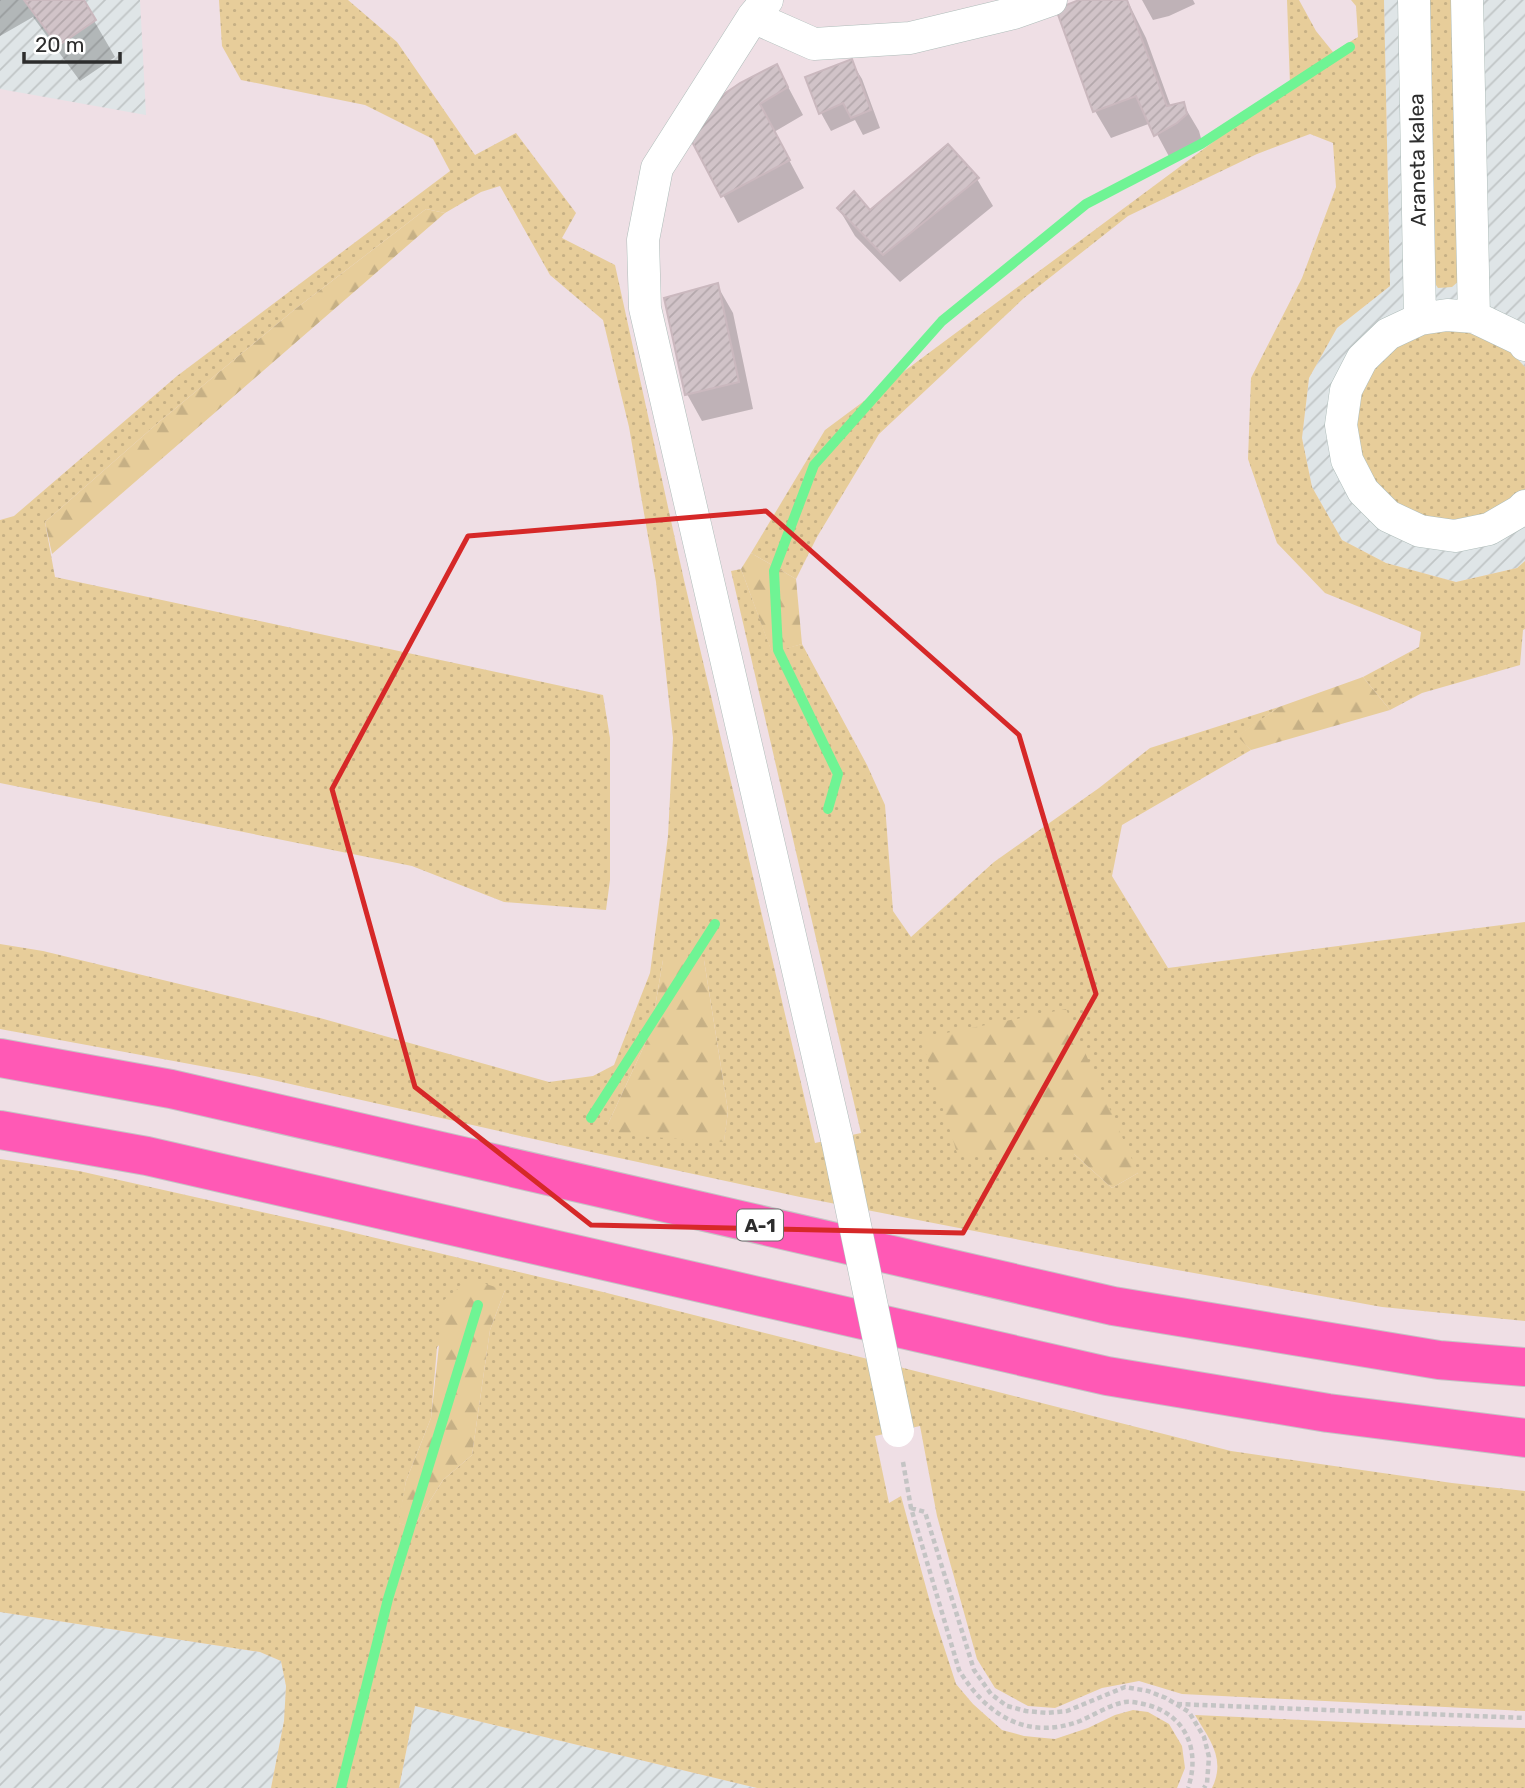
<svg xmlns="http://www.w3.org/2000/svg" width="1525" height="1788" font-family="Rubik,sans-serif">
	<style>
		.industrial { fill: url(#industrial-furrows) }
		.grass { fill: url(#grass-dots); fill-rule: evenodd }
		.forest { fill: url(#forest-firs) }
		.shadow { fill: #0003 }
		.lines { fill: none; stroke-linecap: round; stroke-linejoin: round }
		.stream { stroke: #6ff494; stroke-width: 10 }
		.building { fill: url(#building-hatch); stroke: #cab8be; stroke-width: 2 }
		.street-casing { stroke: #afbdba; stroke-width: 33 }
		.highway-casing { stroke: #c4c4c4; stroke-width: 40 }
		.path { stroke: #c4c4c4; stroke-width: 4.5; stroke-dasharray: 5 3.5; stroke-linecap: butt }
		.street { stroke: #fff; stroke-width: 32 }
		.highway { stroke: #ff59b5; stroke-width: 38 }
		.street-bridge-casing { stroke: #afbdba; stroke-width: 33; stroke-linecap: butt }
		.street-bridge { stroke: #fff; stroke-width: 32 }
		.marked { fill: none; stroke: #d62828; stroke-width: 5; stroke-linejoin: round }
		.labels { text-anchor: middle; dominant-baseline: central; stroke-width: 6; stroke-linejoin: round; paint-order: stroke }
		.shield { fill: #fff; stroke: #6c6c6c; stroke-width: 2 }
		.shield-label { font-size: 19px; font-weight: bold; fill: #2d2d2d }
		.street-label { font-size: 21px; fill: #2d2d2d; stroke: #fff }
	</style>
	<defs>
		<pattern id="industrial-furrows" width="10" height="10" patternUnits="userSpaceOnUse" patternTransform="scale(1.75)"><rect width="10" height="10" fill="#dfe5e7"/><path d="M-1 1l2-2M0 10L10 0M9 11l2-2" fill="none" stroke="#c0c5c6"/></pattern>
		<pattern id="grass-dots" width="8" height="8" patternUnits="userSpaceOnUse" patternTransform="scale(1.75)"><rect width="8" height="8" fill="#e7cd9a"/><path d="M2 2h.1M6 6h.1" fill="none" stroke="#c6b085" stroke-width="1.8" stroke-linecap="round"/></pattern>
		<pattern id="forest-firs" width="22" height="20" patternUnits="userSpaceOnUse" patternTransform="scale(1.75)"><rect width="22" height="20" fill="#e7cd9a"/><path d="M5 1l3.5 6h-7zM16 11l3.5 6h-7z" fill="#c6b085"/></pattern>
		<pattern id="building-hatch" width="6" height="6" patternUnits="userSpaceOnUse" patternTransform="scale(1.75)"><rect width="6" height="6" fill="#d1c3c8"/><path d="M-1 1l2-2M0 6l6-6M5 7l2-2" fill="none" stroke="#b4a8ac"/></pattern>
	</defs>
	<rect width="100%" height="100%" fill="#efdfe5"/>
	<!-- industrial -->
	<path class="industrial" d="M 0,0 L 140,0 L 146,115 L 0,89 Z
		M 1384,0 L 1525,0 L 1525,561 L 1517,568 L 1456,582 L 1386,563 L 1342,540 L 1312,487 L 1302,438 L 1309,378 L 1337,328 L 1390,286 Z
		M 0,1612 L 260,1652 L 281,1661 L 286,1686 L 284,1721 L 271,1788 L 0,1788 Z
		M 415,1706 L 757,1788 L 399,1788 Z"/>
	<!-- grass -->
	<path class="grass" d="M 219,0 L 348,0 L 397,42 L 475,155 L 516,133 L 576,213 L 562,238 L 615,265 L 684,580 L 815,1143 L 861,1133 L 731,571 L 741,569 L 772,652 L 802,644 L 867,765 L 885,805 L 893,911 L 911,937 L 994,862 L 1099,788 L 1150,748 L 1279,707 L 1238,736 L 1251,750 L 1122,825 L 1112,876 L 1168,968 L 1525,922 L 1525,1321 L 1382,1307 L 1133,1262 L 800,1197 L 587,1151 L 255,1076 L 0,1029 L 0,944 L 43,951 L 320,1018 L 549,1082 L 593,1076 L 614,1065 L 650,973 L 668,836 L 673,738 L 656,582 L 629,427 L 603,320 L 550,275 L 500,186 L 481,192 L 445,213 L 426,209 L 294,310 L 159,422 L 45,522 L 55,577 L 603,695 L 610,738 L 610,880 L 606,910 L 504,902 L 412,866 L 0,783 L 0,520 L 14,516 L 177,376 L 450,171 L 433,139 L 365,105 L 241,80 L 222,46 ZM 663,960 L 704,960 L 728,1111 L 724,1141 L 608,1124 L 651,1031 ZM 1074,1154 L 1138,1173 L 1112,1188 Z
		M 1287,0 L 1299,0 L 1316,31 L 1333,52 L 1358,37 L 1356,6 L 1351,0 L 1384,0 L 1390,286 L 1337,328 L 1309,378 L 1302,438 L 1312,487 L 1342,540 L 1386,563 L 1456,582 L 1517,568 L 1525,561 L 1525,629 L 1523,630 L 1520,665 L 1422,693 L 1390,710 L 1363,677 L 1419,647 L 1421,632 L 1325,593 L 1277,543 L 1248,459 L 1251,378 L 1302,278 L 1336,187 L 1333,143 L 1310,134 L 1257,154 L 1128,216 L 1024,298 L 879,434 L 817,537 L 796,579 L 751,553 L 825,430 L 1290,85 Z
		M 1427,0 L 1456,0 L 1460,280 L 1452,287 L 1438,288 L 1434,282 Z
		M 1454,330 L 1483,336 L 1509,350 L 1525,367 L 1525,489 L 1512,504 L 1487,519 L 1430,524 L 1379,496 L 1353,444 L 1360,387 L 1376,363 L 1398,344 L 1426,333 Z
		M 0,1159 L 79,1171 L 338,1229 L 603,1292 L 1231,1451 L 1452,1483 L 1525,1491 L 1525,1711 L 1182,1694 L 1139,1681 L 1102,1688 L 1055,1708 L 1028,1706 L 995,1688 L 977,1659 L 937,1516 L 920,1426 L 875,1436 L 889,1503 L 901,1496 L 933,1613 L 956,1684 L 973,1704 L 1002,1730 L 1024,1736 L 1055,1739 L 1088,1728 L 1115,1715 L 1133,1710 L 1148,1712 L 1169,1724 L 1182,1746 L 1185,1768 L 1177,1788 L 757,1788 L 415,1706 L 399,1788 L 271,1788 L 284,1721 L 286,1686 L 281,1661 L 260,1652 L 0,1612 ZM 505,1290 L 490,1330 L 472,1455 L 443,1480 L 413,1528 L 399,1523 L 406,1481 L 431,1418 L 437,1347 Z
		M 1195,1715 L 1410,1725 L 1525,1728 L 1525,1788 L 1212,1788 C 1226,1759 1210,1740 1195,1715 Z"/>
	<!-- forest -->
	<path class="forest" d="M 426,209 L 445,213 L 52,554 L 45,522 L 159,422 L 294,310 Z
		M 751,553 L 796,579 L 802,644 L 772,653 L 741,569 Z
		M 1363,677 L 1390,710 L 1251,750 L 1237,736 L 1279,707 Z
		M 663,960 L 704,960 L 728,1111 L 724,1142 L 622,1135 L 608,1124 L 651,1031 Z
		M 1066,1009 L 1138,1173 L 1112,1188 L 1074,1154 L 957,1153 L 921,1038 Z
		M 470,1279 L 505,1290 L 490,1330 L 472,1455 L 443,1480 L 413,1528 L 398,1523 L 406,1481 L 431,1418 L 444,1300 Z"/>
	<!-- shadow -->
	<path class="shadow" d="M 0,0 L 82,0 L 115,57 L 80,81 L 33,17 L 0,36 Z
		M 1084,0 L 1127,0 L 1146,38 L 1171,107 L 1183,104 L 1199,131 L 1202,142 L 1193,150 L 1172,162 L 1151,123 L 1111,138 L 1095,111 Z
		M 1142,0 L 1193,0 L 1195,4 L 1169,16 L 1153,20 Z
		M 851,61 L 862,79 L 880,128 L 863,135 L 855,120 L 831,131 L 821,113 Z
		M 777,66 L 803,115 L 774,132 L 804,188 L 738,223 L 690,134 Z
		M 977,179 L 993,206 L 900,282 L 855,236 L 839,209 L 870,212 Z
		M 717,285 L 733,313 L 753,409 L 702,421 L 687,394 Z"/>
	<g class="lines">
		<!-- stream -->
		<path class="stream" d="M 828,809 L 838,774 L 778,650 L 774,571 L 814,465 L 942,321 L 1086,204 L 1201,144 L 1350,47
			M 591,1118 L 715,924
			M 341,1788 L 388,1599 L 478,1305"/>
	</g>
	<!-- building -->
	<path class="building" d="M 24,0 L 84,0 L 96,20 L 58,46 Z
		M 1079,0 L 1127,0 L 1167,106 L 1184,102 L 1187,114 L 1177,123 L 1154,136 L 1136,96 L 1093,112 L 1056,9 Z
		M 852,59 L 871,110 L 851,118 L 843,103 L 819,114 L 805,77 Z
		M 777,64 L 788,87 L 760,104 L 790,160 L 721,197 L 688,134 L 711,103 L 740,83 Z
		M 948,144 L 979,178 L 883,255 L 837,208 L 854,191 L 870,210 Z
		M 718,283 L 739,382 L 685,395 L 664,298 Z"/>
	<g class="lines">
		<defs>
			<path id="street" d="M 767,0 L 753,17 L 657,168 L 643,240 L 645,308 L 837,1139
				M 1414,0 L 1420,319
				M 1467,0 L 1474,317
				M 753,17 L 814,44 L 910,38 L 1014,13 L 1051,0
				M 1525,345 L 1522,340 L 1474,317 L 1447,315 L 1420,319 L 1388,334 L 1362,359 L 1346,390 L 1341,425 L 1347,460 L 1363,491 L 1388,516 L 1420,531 L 1455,536 L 1489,529 L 1520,511 L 1525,506"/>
			<path id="highway" d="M 0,1058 L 171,1089 L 1113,1306 L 1439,1360 L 1525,1367
				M 0,1130 L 147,1156 L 1107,1376 L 1328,1413 L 1525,1438"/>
		</defs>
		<!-- street casing -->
		<use href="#street" class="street-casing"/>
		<!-- highway casing -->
		<use href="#highway" class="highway-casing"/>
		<!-- path -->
		<path class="path" d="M 903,1462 L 911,1508 L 959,1670 C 986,1715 1027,1741 1080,1721 C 1094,1715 1109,1705 1125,1702 C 1132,1701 1144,1704 1151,1706 C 1188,1718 1200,1753 1188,1788
			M 911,1508 L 925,1512 L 974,1670 L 991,1694 L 1007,1706 L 1026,1711 L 1047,1713 L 1067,1711 L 1125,1687 L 1148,1691 L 1166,1698 L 1189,1712 L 1204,1737 L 1209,1757 L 1207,1783 L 1204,1788
			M 1177,1704 L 1525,1718"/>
		<!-- street -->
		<use href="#street" class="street"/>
		<!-- highway -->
		<use href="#highway" class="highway"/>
		<defs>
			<path id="street-bridge" d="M 837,1139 L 898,1431"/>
		</defs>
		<!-- street-bridge casing -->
		<use href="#street-bridge" class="street-bridge-casing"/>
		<!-- street-bridge -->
		<use href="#street-bridge" class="street-bridge"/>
	</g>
	<!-- marked area -->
	<path class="marked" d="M 766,511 L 1019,735 L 1096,994 L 963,1233 L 591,1225 L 415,1087 L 332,789 L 468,536 Z"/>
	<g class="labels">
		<!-- shield labels -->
		<rect class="shield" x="737" y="1209.5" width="46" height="31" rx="5"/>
		<g class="shield-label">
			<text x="760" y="1225">A-1</text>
		</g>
		<!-- street labels -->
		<g class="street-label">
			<text transform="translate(1417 160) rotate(-91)">Araneta kalea</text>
		</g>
	</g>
	<!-- scale -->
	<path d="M24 52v10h96v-10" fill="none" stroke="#2d2d2d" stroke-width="3.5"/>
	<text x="35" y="52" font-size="21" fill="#2d2d2d" stroke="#ffffff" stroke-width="5" paint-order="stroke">20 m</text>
</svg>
